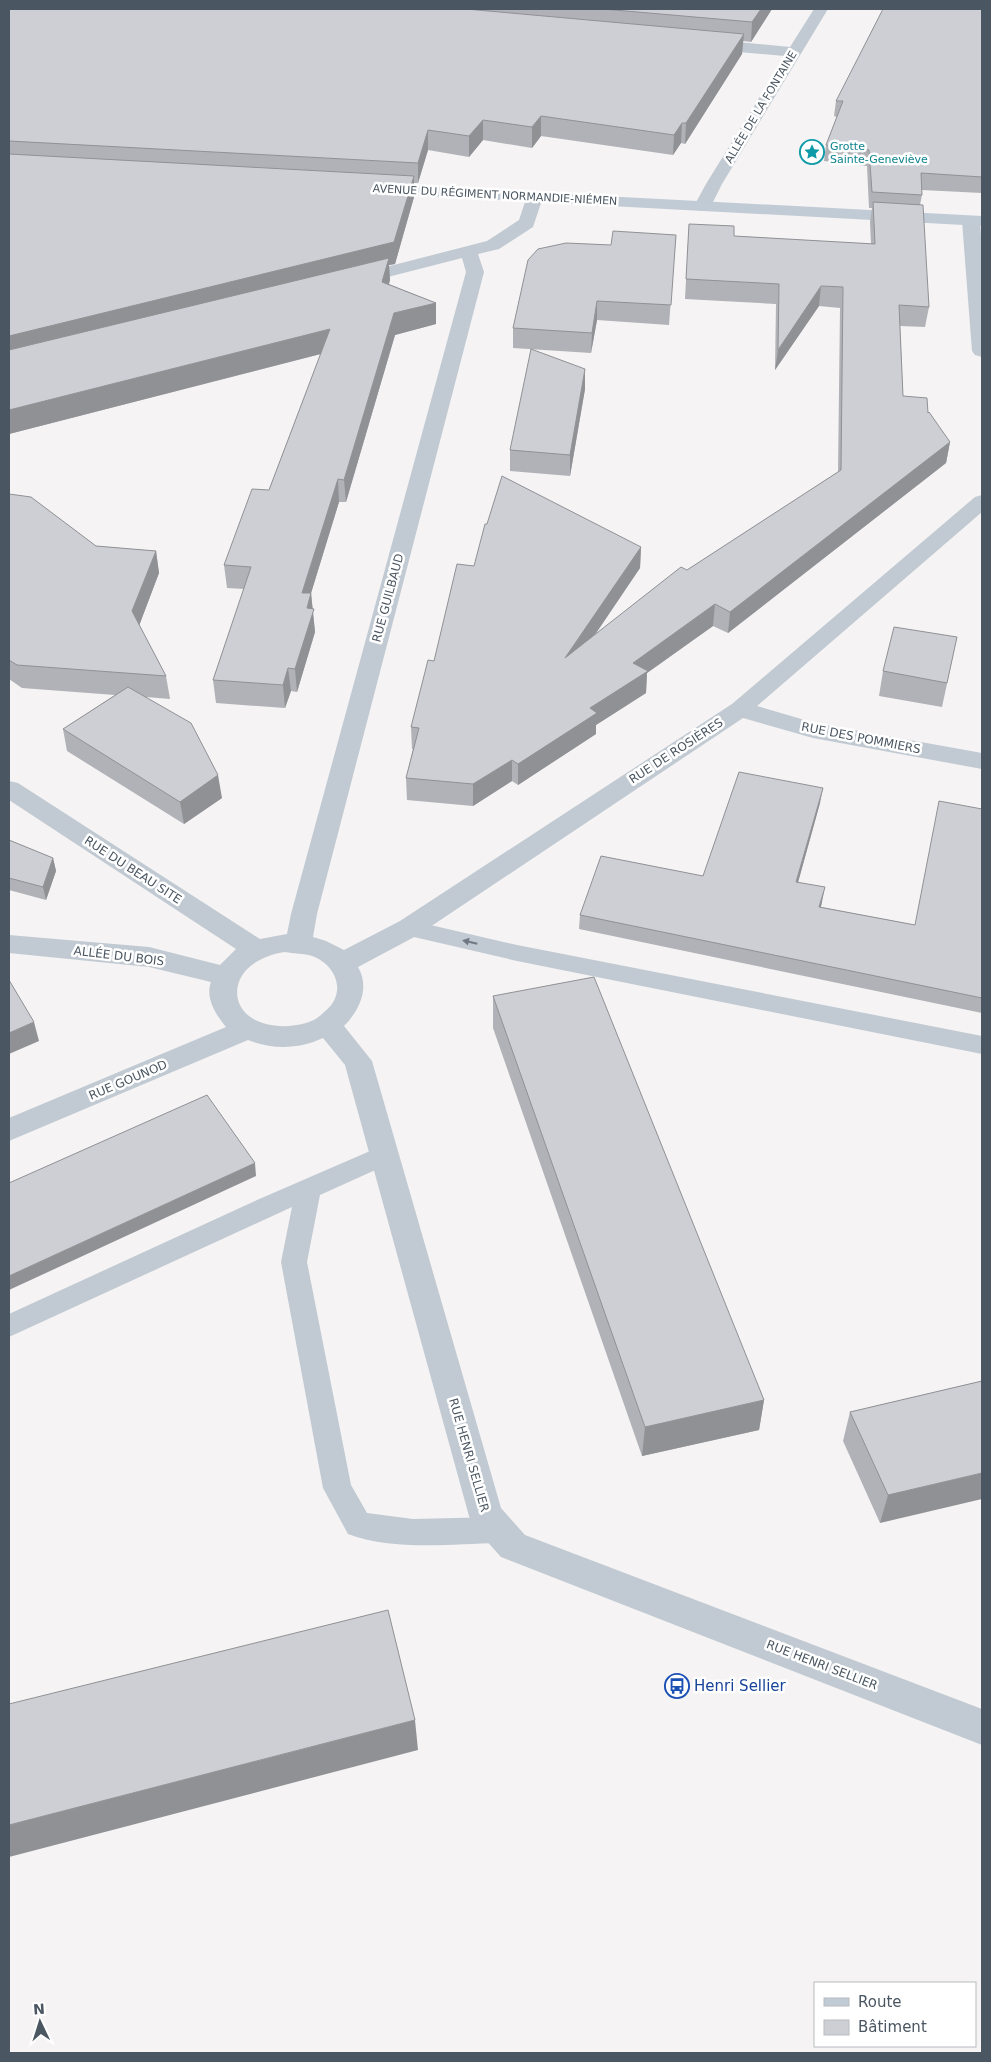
<svg xmlns="http://www.w3.org/2000/svg" width="991" height="2062" font-family="'DejaVu Sans',sans-serif">
	<style>
		.lines { fill: none; stroke-linecap: round; stroke-linejoin: round }
		.lane { fill: #c1cad2; fill-rule: evenodd }
		.street { fill: #c1cad2; fill-rule: evenodd }
		.secondary { fill: #c1cbd6; fill-rule: evenodd }
		.wall { fill: #b0b2b7 }
		.shaded-wall { fill: #909195 }
		.building { fill: #cdcfd5; stroke: #909195 }
		.oneway { fill: #6e7983 }
		.labels { text-anchor: middle; dominant-baseline: central; stroke-width: 5; stroke-linejoin: round; paint-order: stroke }
		.far-street-label { font-size: 11px; fill: #4a5661; stroke: #fff }
		.far-culture-label { font-size: 11px; fill: #0d838f; stroke: #fff; text-anchor: start }
		.street-label { font-size: 12px; fill: #4a5661; stroke: #fff }
		.near-transit-label { font-size: 15px; fill: #164399; stroke: #fff; text-anchor: start }
	</style>
	<rect width="100%" height="100%" fill="#f5f3f3"/>
	<g class="lines">
		<!-- lane -->
		<path class="lane" d="M 409,920 L 517,945 L 982,1036 L 982,1054 L 517,961 L 401,934 L 398,928 L 401,922 Z
			M 384,1145 L 393,1148 L 397,1155 L 393,1162 L 320,1195 L 307,1262 L 351,1485 L 367,1513 L 413,1519 L 498,1517 L 508,1521 L 513,1530 L 508,1539 L 498,1543 C 452,1544 391,1551 348,1534 L 323,1488 L 281,1262 L 292,1207 L 9,1337 L 9,1314 L 257,1200 Z"/>
		<!-- street -->
		<path class="street" d="M 814,9 L 828,9 L 722,184 L 709,210 L 703,211 L 697,210 L 694,206 L 706,184 L 785,56 L 705,49 L 700,47 L 697,44 L 700,41 L 705,39 L 790,47 Z
			M 534,192 L 540,193 L 543,197 L 533,227 L 499,249 L 478,254 L 484,272 L 317,914 L 313,937 L 326,941 L 344,950 L 400,921 L 732,704 L 975,497 L 982,495 L 982,512 L 757,706 L 815,723 L 982,753 L 982,769 L 813,738 L 743,718 L 418,935 L 358,967 C 370,987 360,1010 344,1026 L 372,1061 L 501,1508 L 525,1535 L 982,1709 L 982,1745 L 501,1557 L 474,1527 L 469,1516 L 345,1065 L 323,1038 C 299,1049 273,1050 248,1040 L 9,1141 L 9,1118 L 226,1027 C 216,1015 205,998 211,982 L 149,967 L 9,953 L 9,935 L 149,947 L 220,965 L 236,949 L 9,800 L 9,781 L 18,783 L 260,939 L 287,934 L 291,914 L 466,272 L 462,258 L 353,286 L 347,285 L 344,281 L 347,277 L 487,241 L 519,220 L 528,193 ZM 285,952 C 293,954 304,953 312,956 C 332,963 345,985 332,1004 C 329,1008 324,1012 321,1015 C 312,1023 300,1025 289,1026 C 223,1030 218,962 285,952 Z
			M 971,216 L 977,217 L 980,221 L 982,249 L 982,357 L 975,355 L 972,351 L 962,221 L 965,217 Z"/>
		<!-- secondary -->
		<path class="secondary" d="M 377,184 L 982,216 L 982,226 L 371,193 L 368,189 L 371,185 Z"/>
	</g>
	<!-- wall -->
	<path class="wall" d="M 9,9 L 772,9 L 751,42 L 743,41 L 742,54 L 685,144 L 681,143 L 673,155 L 541,136 L 532,148 L 483,140 L 469,157 L 428,150 L 418,183 L 414,183 L 414,197 L 395,264 L 389,265 L 390,280 L 389,284 L 436,303 L 436,324 L 395,335 L 346,502 L 339,502 L 311,593 L 315,632 L 297,692 L 291,691 L 285,708 L 216,703 L 213,680 L 244,589 L 227,588 L 224,565 L 269,490 L 321,354 L 9,434 Z
		M 982,9 L 982,193 L 922,190 L 922,195 L 920,205 L 929,307 L 925,327 L 900,326 L 903,396 L 928,413 L 950,442 L 946,463 L 728,633 L 713,626 L 647,673 L 646,693 L 596,725 L 596,734 L 518,785 L 512,781 L 473,806 L 407,800 L 406,778 L 413,749 L 412,749 L 411,727 L 434,661 L 474,566 L 641,547 L 640,568 L 595,635 L 687,570 L 838,472 L 840,308 L 819,306 L 775,370 L 776,304 L 685,299 L 689,224 L 734,236 L 871,244 L 870,222 L 872,208 L 869,208 L 867,166 L 824,161 L 826,145 L 837,117 L 834,116 L 836,101 Z
		M 676,235 L 669,325 L 597,320 L 591,353 L 513,348 L 513,328 L 611,245 Z
		M 585,389 L 570,476 L 510,471 L 510,450 Z
		M 9,494 L 96,546 L 156,551 L 159,573 L 139,625 L 166,676 L 170,699 L 146,697 L 222,798 L 184,824 L 67,751 L 63,729 L 115,695 L 22,688 L 9,679 Z
		M 957,637 L 942,707 L 879,696 L 883,671 Z
		M 820,803 L 798,882 L 822,902 L 821,907 L 915,925 L 982,809 L 982,1013 L 579,929 L 580,915 L 703,876 Z
		M 9,840 L 53,858 L 56,871 L 46,900 L 9,890 Z
		M 493,996 L 764,1400 L 759,1430 L 642,1456 L 493,1028 Z
		M 982,1381 L 880,1523 L 843,1441 L 850,1412 Z"/>
	<!-- shaded-wall -->
	<path class="shaded-wall" d="M 761,9 L 772,9 L 751,42 L 752,22 Z
		M 744,34 L 742,54 L 685,144 L 686,123 Z
		M 541,116 L 541,136 L 532,148 L 532,127 Z
		M 483,120 L 483,140 L 469,157 L 469,136 Z
		M 682,123 L 681,143 L 673,155 L 674,135 Z
		M 428,130 L 428,150 L 418,183 L 418,163 Z
		M 414,176 L 414,197 L 395,264 L 389,265 L 390,280 L 383,303 L 9,359 L 9,336 Z
		M 821,286 L 819,306 L 775,370 L 778,350 Z
		M 597,301 L 597,320 L 591,353 L 592,333 Z
		M 436,303 L 436,324 L 395,335 L 346,502 L 344,480 L 394,313 Z
		M 330,329 L 332,351 L 9,434 L 9,410 Z
		M 585,369 L 585,389 L 570,476 L 570,455 Z
		M 950,442 L 946,463 L 728,633 L 730,612 Z
		M 338,479 L 339,502 L 304,616 L 302,593 Z
		M 641,547 L 640,568 L 564,680 L 565,658 Z
		M 156,551 L 159,573 L 136,634 L 132,611 Z
		M 311,593 L 315,632 L 297,692 L 295,669 L 307,608 Z
		M 715,604 L 713,626 L 647,673 L 646,693 L 596,725 L 596,734 L 518,785 L 518,764 L 590,708 L 633,663 Z
		M 288,668 L 291,691 L 285,708 L 283,685 Z
		M 512,760 L 512,781 L 473,806 L 473,784 Z
		M 218,775 L 222,798 L 184,824 L 180,802 Z
		M 823,788 L 820,803 L 794,897 L 796,882 Z
		M 53,858 L 56,871 L 46,900 L 43,887 Z
		M 825,887 L 822,902 L 817,921 L 819,907 Z
		M 34,1022 L 39,1041 L 9,1054 L 9,1033 Z
		M 255,1163 L 256,1176 L 9,1290 L 9,1276 Z
		M 764,1400 L 759,1430 L 642,1456 L 645,1427 Z
		M 982,1473 L 982,1499 L 880,1523 L 888,1495 Z
		M 415,1720 L 418,1750 L 9,1857 L 9,1825 Z"/>
	<!-- building -->
	<path class="building" d="M 9,9 L 466,9 L 744,34 L 686,123 L 682,123 L 674,135 L 541,116 L 532,127 L 483,120 L 469,136 L 428,130 L 418,163 L 9,141 Z
		M 603,9 L 761,9 L 752,22 Z
		M 883,9 L 982,9 L 982,177 L 921,173 L 922,195 L 872,192 L 869,150 L 826,145 L 843,101 L 836,101 Z
		M 9,154 L 414,176 L 394,242 L 9,336 Z
		M 873,202 L 923,205 L 929,307 L 899,305 L 903,396 L 927,398 L 928,413 L 929,412 L 950,442 L 730,612 L 715,604 L 633,663 L 648,671 L 590,708 L 597,713 L 518,764 L 512,760 L 473,784 L 406,778 L 419,728 L 411,727 L 428,660 L 434,661 L 457,564 L 474,566 L 485,524 L 487,524 L 502,476 L 641,547 L 565,658 L 681,567 L 687,570 L 841,470 L 843,287 L 821,286 L 778,350 L 779,284 L 686,279 L 689,224 L 734,226 L 734,236 L 875,244 Z
		M 613,231 L 676,235 L 671,305 L 597,301 L 592,333 L 513,328 L 528,260 L 538,249 L 566,243 L 611,245 Z
		M 389,258 L 382,282 L 436,303 L 394,313 L 344,480 L 338,479 L 302,593 L 311,593 L 307,608 L 314,609 L 295,669 L 288,668 L 283,685 L 213,680 L 251,567 L 224,565 L 252,489 L 269,490 L 330,329 L 9,410 L 9,350 Z
		M 531,349 L 585,369 L 570,455 L 510,450 Z
		M 9,494 L 31,497 L 96,546 L 156,551 L 132,611 L 166,676 L 17,665 L 9,660 Z
		M 894,627 L 957,637 L 947,683 L 883,671 Z
		M 128,687 L 191,723 L 218,775 L 180,802 L 63,729 Z
		M 739,772 L 823,788 L 796,882 L 825,887 L 819,907 L 915,925 L 939,801 L 982,809 L 982,998 L 580,915 L 601,856 L 703,876 Z
		M 9,840 L 53,858 L 43,887 L 9,878 Z
		M 594,977 L 764,1400 L 645,1427 L 493,996 Z
		M 9,980 L 34,1022 L 9,1033 Z
		M 207,1095 L 255,1163 L 9,1276 L 9,1183 Z
		M 982,1381 L 982,1473 L 888,1495 L 850,1412 Z
		M 388,1610 L 415,1720 L 9,1825 L 9,1704 Z"/>
	<!-- one-way arrows -->
	<defs><path id="oneway-solid" d="M-6-.8H1V-3.2L6.5 0L1 3.2V.8H-6Z" transform="scale(1.25)"/></defs>
	<use class="oneway" href="#oneway-solid" transform="translate(470 942) rotate(-167)"/>
	<!-- icons -->
	<defs>
		<symbol id="sight-ring" viewBox="-11 -11 22 22"><circle r="9.5" fill="#fff" stroke="#0f9aa8" stroke-width="1.5"/><path d="M0-6L1.8-2.2L6-1.7L2.9 1.2L3.7 5.4L0 3.3L-3.7 5.4L-2.9 1.2L-6-1.7L-1.8-2.2Z" fill="#0f9aa8"/></symbol>
		<symbol id="bus-ring" viewBox="-11 -11 22 22"><circle r="9.5" fill="#fff" stroke="#1a4fb4" stroke-width="1.5"/><path d="M-5-6H5V4H4V6H2V4H-2V6H-4V4H-5ZM-3.5-4V0h7V-4ZM-3.5 1.2v1.5H-2V1.2ZM2 1.2v1.5H3.5V1.2Z" fill="#1a4fb4"/></symbol>
	</defs>
	<g fill-rule="evenodd">
		<use href="#sight-ring" x="798" y="138" width="28" height="28"/>
		<use href="#bus-ring" x="663" y="1672" width="28" height="28"/>
	</g>
	<g class="labels">
		<!-- far-street labels -->
		<g class="far-street-label">
			<text transform="translate(761 107) rotate(-59)">ALLÉE DE LA FONTAINE</text>
			<text transform="translate(495 195) rotate(3)">AVENUE DU RÉGIMENT NORMANDIE-NIÉMEN</text>
		</g>
		<!-- far-culture labels -->
		<g class="far-culture-label">
			<text x="830" y="146">Grotte<tspan x="830" dy="13">Sainte-Geneviève</tspan></text>
		</g>
		<!-- street labels -->
		<g class="street-label">
			<text transform="translate(388 598) rotate(-75)">RUE GUILBAUD</text>
			<text transform="translate(861 738) rotate(11)">RUE DES POMMIERS</text>
			<text transform="translate(676 751) rotate(-33)">RUE DE ROSIÈRES</text>
			<text transform="translate(133 870) rotate(33)">RUE DU BEAU SITE</text>
			<text transform="translate(119 956) rotate(7)">ALLÉE DU BOIS</text>
			<text transform="translate(128 1080) rotate(-23)">RUE GOUNOD</text>
			<text transform="translate(469 1455) rotate(74)">RUE HENRI SELLIER</text>
			<text transform="translate(822 1665) rotate(21)">RUE HENRI SELLIER</text>
		</g>
		<!-- near-transit labels -->
		<g class="near-transit-label">
			<text x="694" y="1686">Henri Sellier</text>
		</g>
	</g>
	<!-- border -->
	<rect width="991" height="2062" fill="none" stroke="#4a5661" stroke-width="20"/>
	<!-- legend -->
	<rect x="814" y="1982" width="162" height="65" fill="#ffffff" stroke="#b7bbc0"/>
	<rect x="824" y="1998" width="25" height="8" fill="#c1cbd6" stroke="#b7bbc0"/>
	<text x="858" y="2007" font-size="15" fill="#4a5661">Route</text>
	<rect x="824" y="2020" width="25" height="15" fill="#cdcfd5" stroke="#b7bbc0"/>
	<text x="858" y="2032" font-size="15" fill="#4a5661">Bâtiment</text>
	<!-- north arrow -->
	<g transform="translate(40 2022) rotate(356)" stroke="#ffffff" stroke-width="4" paint-order="stroke">
	<path d="M0-4L9 19L0 12L-9 19Z" fill="#4a5661"/>
	<text y="-8" font-size="14" font-weight="bold" text-anchor="middle" fill="#4a5661">N</text>
	</g>
</svg>
